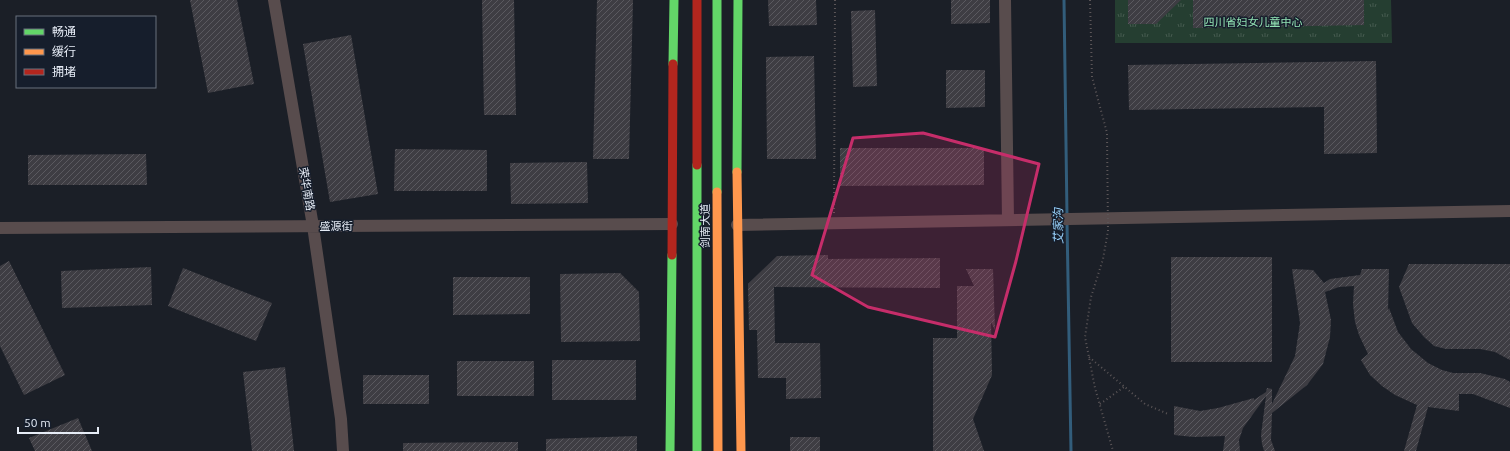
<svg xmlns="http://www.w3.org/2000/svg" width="1510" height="451" font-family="Ubuntu,'Noto Sans SC',sans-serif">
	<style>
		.park { fill: url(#park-tufts) }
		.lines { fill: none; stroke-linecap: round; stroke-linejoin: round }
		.stream { stroke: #325d7b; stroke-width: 3 }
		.building { fill: url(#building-hatch) }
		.path { stroke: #5c5658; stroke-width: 2; stroke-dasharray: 1 3; stroke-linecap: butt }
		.street { stroke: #584c4d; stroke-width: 12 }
		.fast { stroke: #63d668; stroke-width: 9 }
		.slow { stroke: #ff974d; stroke-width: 9 }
		.jam { stroke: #b3261e; stroke-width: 9 }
		.path-bridge { stroke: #5c5658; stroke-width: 2; stroke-dasharray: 1 3; stroke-linecap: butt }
		.marked { fill: #c62d6a; fill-opacity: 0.2; stroke: #c62d6a; stroke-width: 3; stroke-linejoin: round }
		.labels { text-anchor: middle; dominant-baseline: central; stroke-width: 3; stroke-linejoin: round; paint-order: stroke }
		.park-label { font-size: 11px; fill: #93e3b4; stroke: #161e2c }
		.street-label { font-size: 11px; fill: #e6ecf6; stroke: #161e2c }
		.water-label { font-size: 12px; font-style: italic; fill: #97d0f9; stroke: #161e2c }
	</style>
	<defs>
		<pattern id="park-tufts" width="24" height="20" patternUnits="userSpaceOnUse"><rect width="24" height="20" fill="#253e31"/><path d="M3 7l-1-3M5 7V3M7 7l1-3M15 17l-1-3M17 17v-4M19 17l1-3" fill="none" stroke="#455a4f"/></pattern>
		<pattern id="building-hatch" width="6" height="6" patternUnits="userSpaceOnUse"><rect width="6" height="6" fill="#3e3d43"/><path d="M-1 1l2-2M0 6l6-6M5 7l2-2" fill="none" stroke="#5a595f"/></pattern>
	</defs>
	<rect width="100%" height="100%" fill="#1b1f27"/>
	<!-- park -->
	<path class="park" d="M 1115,0 L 1391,0 L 1392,43 L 1115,43 Z"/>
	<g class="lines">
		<!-- stream -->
		<path class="stream" d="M 1064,0 L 1067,216
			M 1067,222 L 1071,451"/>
	</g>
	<!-- building -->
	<path class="building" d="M 190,0 L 237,0 L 254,84 L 208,93 Z
		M 482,0 L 514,0 L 516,115 L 484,115 Z
		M 597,0 L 633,0 L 629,159 L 593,159 Z
		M 768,0 L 816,0 L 817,25 L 769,26 Z
		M 951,0 L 990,0 L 990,23 L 951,24 Z
		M 1128,0 L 1181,0 L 1156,24 L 1128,24 Z
		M 1193,0 L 1364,0 L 1364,25 L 1193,28 Z
		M 875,10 L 877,86 L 853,87 L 851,11 Z
		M 351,35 L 378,194 L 330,202 L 303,44 Z
		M 814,56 L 816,159 L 767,159 L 766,57 Z
		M 1376,61 L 1377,153 L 1324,154 L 1324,107 L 1129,110 L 1128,65 Z
		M 946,70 L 985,70 L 985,107 L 946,108 Z
		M 840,148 L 984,148 L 984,185 L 840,186 Z
		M 395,149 L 487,150 L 487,191 L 394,191 Z
		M 146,154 L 147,185 L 28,185 L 28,155 Z
		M 587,162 L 588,203 L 511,204 L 510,163 Z
		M 828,255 L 828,259 L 940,258 L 940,288 L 774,287 L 775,343 L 820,343 L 821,398 L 786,399 L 786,378 L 758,378 L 757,330 L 749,330 L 748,284 L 777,256 Z
		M 1171,257 L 1272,257 L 1272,362 L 1171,362 Z
		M 9,261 L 65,375 L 24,395 L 0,346 L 0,266 Z
		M 1409,264 L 1510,264 L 1510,360 L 1495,352 L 1480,349 L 1446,349 L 1434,346 L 1424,337 L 1412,323 L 1399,287 Z
		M 151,267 L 152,305 L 62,308 L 61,271 Z
		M 183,268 L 272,303 L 256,341 L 168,306 Z
		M 966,269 L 993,269 L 995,330 L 991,322 L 992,375 L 973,419 L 984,451 L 933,451 L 933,338 L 957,338 L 957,286 L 974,286 Z
		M 1292,269 L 1313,270 L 1324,283 L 1330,279 L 1360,275 L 1362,269 L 1389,269 L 1388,311 L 1389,308 L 1398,332 L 1411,349 L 1428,363 L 1442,370 L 1453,373 L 1480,373 L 1505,379 L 1510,382 L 1510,408 L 1473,394 L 1459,394 L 1459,411 L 1428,407 L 1416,451 L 1404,451 L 1417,405 L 1395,395 L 1382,386 L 1370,375 L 1361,360 L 1368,354 L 1359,335 L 1355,322 L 1353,304 L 1354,286 L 1339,287 L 1325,292 L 1331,320 L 1330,337 L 1323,364 L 1307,385 L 1272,413 L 1271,440 L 1275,451 L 1264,451 L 1262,444 L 1261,435 L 1266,396 L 1243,428 L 1239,440 L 1240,451 L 1223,451 L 1225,436 L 1194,437 L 1174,435 L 1174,406 L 1200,411 L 1218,408 L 1254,398 L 1254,400 L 1266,392 L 1267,388 L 1272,389 L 1272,404 L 1295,356 L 1300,323 Z
		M 620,273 L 639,292 L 640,341 L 561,342 L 560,274 Z
		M 453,277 L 530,277 L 530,314 L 453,315 Z
		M 552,360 L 636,360 L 636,400 L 552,400 Z
		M 457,361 L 534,361 L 534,396 L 457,396 Z
		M 285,367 L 294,451 L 252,451 L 243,372 Z
		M 363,375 L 429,375 L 429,404 L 363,404 Z
		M 78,418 L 92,451 L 35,451 L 29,438 Z
		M 637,436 L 637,451 L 546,451 L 546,439 Z
		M 790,437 L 820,437 L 820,451 L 790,451 Z
		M 518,442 L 518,451 L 403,451 L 403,443 Z"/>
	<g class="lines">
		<!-- path -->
		<path class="path" d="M 834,213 L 835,0
			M 1089,357 L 1145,404 L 1168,414
			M 1100,404 L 1124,387"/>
		<!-- street -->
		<path class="street" d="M 274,0 L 313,226 L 341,419 L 343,451
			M 1005,0 L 1008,220
			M 737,225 L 1510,211
			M 0,228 L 672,224"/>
		<!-- fast -->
		<path class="fast" d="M 717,0 L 717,192
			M 673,64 L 674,0
			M 697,165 L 697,451
			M 737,172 L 738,0
			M 670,451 L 672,255"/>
		<!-- slow -->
		<path class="slow" d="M 737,172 L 741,451
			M 717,192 L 718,451"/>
		<!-- jam -->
		<path class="jam" d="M 697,0 L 697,165
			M 672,255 L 673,64"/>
		<!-- path-bridge -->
		<path class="path-bridge" d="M 1090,0 L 1092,77 L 1107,133 L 1108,231 L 1103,259 L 1091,297 L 1085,337 L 1095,388 L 1113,451"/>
	</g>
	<!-- marked area -->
	<path class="marked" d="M 923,133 L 1039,164 L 1016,261 L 995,337 L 868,307 L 812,275 L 853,138 Z"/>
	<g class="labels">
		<!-- park labels -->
		<g class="park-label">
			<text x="1253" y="22">四川省妇女儿童中心</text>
		</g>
		<!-- street labels -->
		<g class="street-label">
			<text transform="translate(307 189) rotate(80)">荣华南路</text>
			<text x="336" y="226">盛源街</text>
			<text transform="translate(705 226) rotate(-90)">剑南大道</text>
		</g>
		<!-- water labels -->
		<g class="water-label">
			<text transform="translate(1058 226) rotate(-91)">艾家沟</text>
		</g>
	</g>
	<!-- legend -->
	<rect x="16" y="16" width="140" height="72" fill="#161e2c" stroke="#69707d"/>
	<rect x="24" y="29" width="20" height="6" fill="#63d668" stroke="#69707d"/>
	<text x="52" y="36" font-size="12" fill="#e6ecf6">畅通</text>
	<rect x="24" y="49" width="20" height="6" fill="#ff974d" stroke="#69707d"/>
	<text x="52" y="56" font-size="12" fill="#e6ecf6">缓行</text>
	<rect x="24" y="69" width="20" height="6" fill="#b3261e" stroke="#69707d"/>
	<text x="52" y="76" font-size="12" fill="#e6ecf6">拥堵</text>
	<!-- scale -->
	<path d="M18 427v6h80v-6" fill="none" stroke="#e6ecf6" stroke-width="2"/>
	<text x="24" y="427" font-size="12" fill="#e6ecf6" stroke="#161e2c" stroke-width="3" paint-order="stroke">50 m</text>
</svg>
